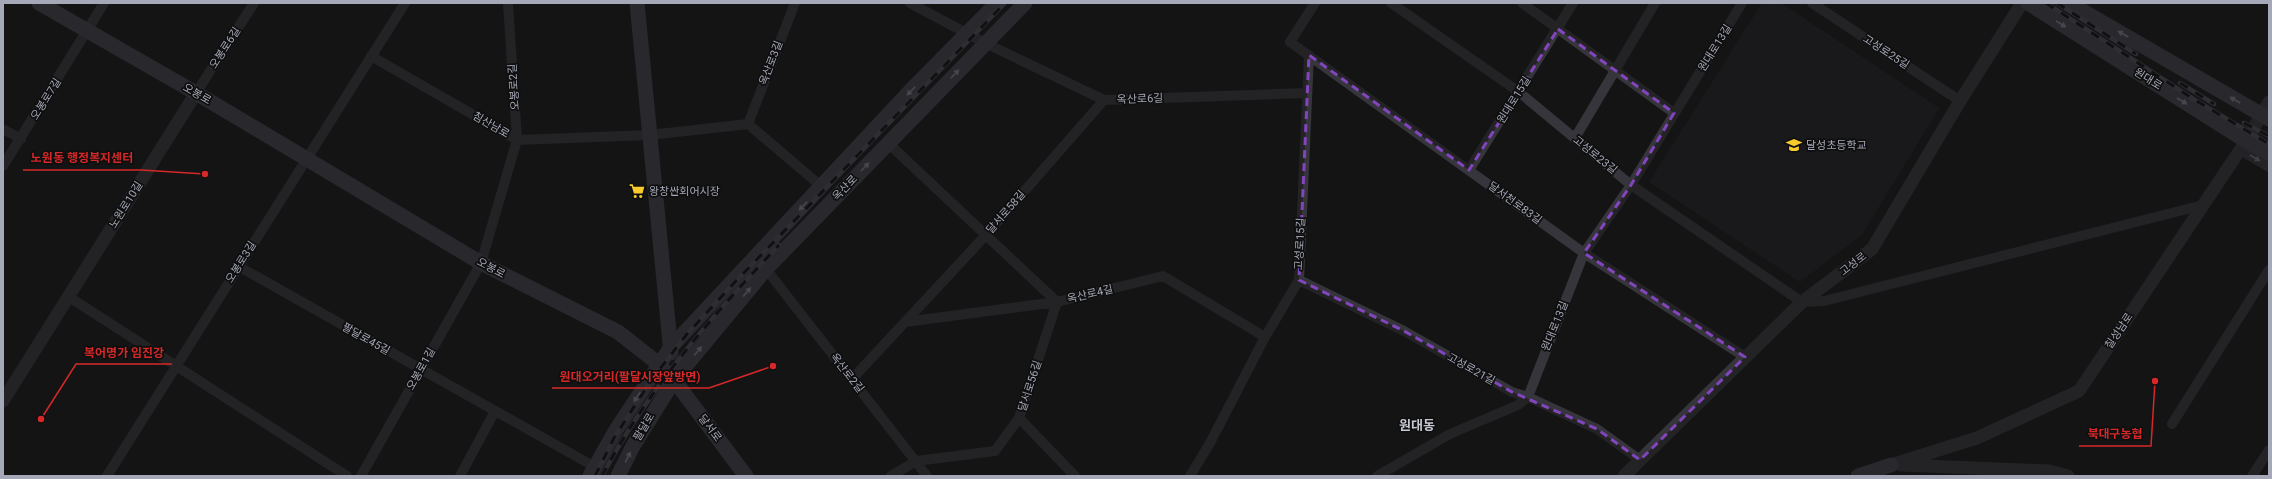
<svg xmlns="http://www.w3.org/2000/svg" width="2272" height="479" font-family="Roboto,'Noto Sans KR',sans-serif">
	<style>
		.built { fill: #202022 }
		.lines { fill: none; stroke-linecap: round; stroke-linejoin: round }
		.minor { stroke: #35353b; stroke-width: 10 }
		.tertiary { stroke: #35353b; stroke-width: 13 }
		.secondary { stroke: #43434b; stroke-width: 15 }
		.rail-casing { stroke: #4c4c54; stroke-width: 4.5 }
		.rail { stroke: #0f0f10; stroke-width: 3; stroke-dasharray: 9; stroke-linecap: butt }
		.oneway { fill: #838591 }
		.oneway2 { fill: #73747f }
		.marked { fill: none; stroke: #8345bd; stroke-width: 3; stroke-dasharray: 8 5; stroke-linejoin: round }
		.labels { text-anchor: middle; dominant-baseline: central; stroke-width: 3.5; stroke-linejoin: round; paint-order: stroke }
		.street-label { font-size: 11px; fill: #a5a8b6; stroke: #0f0f10 }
		.poi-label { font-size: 11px; fill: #a5a8b6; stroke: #0f0f10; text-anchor: start }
		.quarter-label { font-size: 13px; font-weight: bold; fill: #c6c8d2; stroke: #0f0f10 }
		.leader { fill: none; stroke: #d62828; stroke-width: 1.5 }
		.callout-dot { fill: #d62828; stroke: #0f0f10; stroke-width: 1.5 }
		.callout-label { font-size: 12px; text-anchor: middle; font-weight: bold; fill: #d62828; stroke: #0f0f10; stroke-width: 3.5; stroke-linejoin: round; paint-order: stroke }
	</style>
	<rect width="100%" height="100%" fill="#141415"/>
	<!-- built -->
	<path class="built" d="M 1762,3 L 1781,3 L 1939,108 L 1862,235 L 1800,282 L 1649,182 Z"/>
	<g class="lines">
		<!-- minor -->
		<path class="minor" d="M 910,3 L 985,43 L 1104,100 L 1307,93
			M 1315,3 L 1290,42 L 1584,253 L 1745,357
			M 1391,3 L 1519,92 L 1631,185 L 1802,302 L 1824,301 L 2203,205
			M 1522,3 L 1674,113
			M 1812,3 L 1960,101
			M 371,56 L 517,140 L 650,135 L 748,124
			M 196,93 L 254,3
			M 748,124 L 795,3
			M 748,124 L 821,186
			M 3,129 L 21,139
			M 1575,138 L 1655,3
			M 888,143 L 1057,302
			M 2240,150 L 2269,167
			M 3,166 L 104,3
			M 1469,170 L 1573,3
			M 238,266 L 595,467
			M 766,269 L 927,476
			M 1299,280 L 1404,331 L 1512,392 L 1528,397 L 1597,429 L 1640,460
			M 69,297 L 347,476
			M 905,322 L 1057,302 L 1163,276 L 1265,337
			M 852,379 L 986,235 L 1104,100
			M 1019,418 L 1075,476
			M 2172,424 L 2269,270
			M 107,476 L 405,3
			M 361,476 L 481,263 L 517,140 L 508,3
			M 460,476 L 495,411
			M 891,476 L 916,461 L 995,451 L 1019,418 L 1057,302
			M 1190,476 L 1210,443 L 1265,337 L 1299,280 L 1309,55
			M 1377,476 L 1450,434 L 1518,405 L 1528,397 L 1584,253 L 1631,185 L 1742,3
			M 2252,476 L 2269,450"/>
		<!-- tertiary -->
		<path class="tertiary" d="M 3,401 L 196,93
			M 1891,465 L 1977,438 L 2079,391 L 2246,141 L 2269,102
			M 1901,465 L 2049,471 L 2068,476
			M 1624,476 L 1802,302 L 1872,249 L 1960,101 L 2022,3"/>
		<!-- secondary -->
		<path class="secondary" d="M 39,3 L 196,93 L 481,263 L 618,332 L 655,361 L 674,380 L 746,476
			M 637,3 L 671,353
			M 2028,3 L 2246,141 L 2269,153
			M 2069,3 L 2269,119
			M 590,476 L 616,430 L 671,347 L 911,90 L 997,3
			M 618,476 L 633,446 L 674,380 L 766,269 L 1025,3
			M 1858,476 L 1891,465"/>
		<defs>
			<path id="rail" d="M 2046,3 L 2195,100 L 2269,144
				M 2057,3 L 2136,54
				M 2180,83 L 2214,104
				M 2244,123 L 2269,136
				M 595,476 L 614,438 L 652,379 L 687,334 L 734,283 L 1005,3
				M 602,476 C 648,389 712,316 779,245"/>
		</defs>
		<!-- rail casing -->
		<use href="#rail" class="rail-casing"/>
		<!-- rail -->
		<use href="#rail" class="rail"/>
	</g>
	<!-- one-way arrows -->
	<defs><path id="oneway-solid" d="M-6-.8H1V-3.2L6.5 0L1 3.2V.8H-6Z"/></defs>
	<g class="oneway">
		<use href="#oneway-solid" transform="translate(2061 24) rotate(32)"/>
		<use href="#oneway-solid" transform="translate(2123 34) rotate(-150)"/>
		<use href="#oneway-solid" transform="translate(955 74) rotate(-46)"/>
		<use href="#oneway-solid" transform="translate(911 91) rotate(134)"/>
		<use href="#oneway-solid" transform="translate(2235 100) rotate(-150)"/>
		<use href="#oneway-solid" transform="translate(2182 101) rotate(32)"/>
		<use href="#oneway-solid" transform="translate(865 167) rotate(-46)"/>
		<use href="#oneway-solid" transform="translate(803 206) rotate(133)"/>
		<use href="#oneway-solid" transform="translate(747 292) rotate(-50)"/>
		<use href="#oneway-solid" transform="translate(698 351) rotate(-50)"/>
		<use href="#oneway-solid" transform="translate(637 397) rotate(124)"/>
		<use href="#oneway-solid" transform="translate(628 457) rotate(-64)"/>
	</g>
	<use class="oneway2" href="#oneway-solid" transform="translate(2255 158) rotate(30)"/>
	<!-- marked area -->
	<path d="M0 0H2272V479H0ZM 1558,29 L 1674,113 L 1631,185 L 1584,253 L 1745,357 L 1640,460 L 1597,429 L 1512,392 L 1404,331 L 1299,280 L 1309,55 L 1469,170 Z" fill="#141415" fill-opacity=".55" fill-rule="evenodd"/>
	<path class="marked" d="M 1558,29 L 1674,113 L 1631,185 L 1584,253 L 1745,357 L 1640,460 L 1597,429 L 1512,392 L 1404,331 L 1299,280 L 1309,55 L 1469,170 Z"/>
	<!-- icons -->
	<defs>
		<symbol id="school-bare" viewBox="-9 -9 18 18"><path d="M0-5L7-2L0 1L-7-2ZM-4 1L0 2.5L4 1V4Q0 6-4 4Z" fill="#f6cb2b" stroke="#0f0f10" stroke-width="2.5" paint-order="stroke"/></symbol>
		<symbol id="supermarket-bare" viewBox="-9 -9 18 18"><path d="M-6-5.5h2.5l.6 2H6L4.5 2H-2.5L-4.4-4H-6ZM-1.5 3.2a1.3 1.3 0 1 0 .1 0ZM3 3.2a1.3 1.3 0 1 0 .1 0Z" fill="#f6cb2b" stroke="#0f0f10" stroke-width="2.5" paint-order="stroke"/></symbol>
	</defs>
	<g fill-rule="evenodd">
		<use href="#school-bare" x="1783" y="134" width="22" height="22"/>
		<use href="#supermarket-bare" x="626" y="180" width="22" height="22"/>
	</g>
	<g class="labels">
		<!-- street labels -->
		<g class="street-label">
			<text transform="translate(225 48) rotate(-57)">오봉로6길</text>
			<text transform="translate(1715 48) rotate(-58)">원대로13길</text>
			<text transform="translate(1886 52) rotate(33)">고성로25길</text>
			<text transform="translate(771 63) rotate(-69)">옥산로3길</text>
			<text transform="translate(2148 79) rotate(32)">원대로</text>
			<text transform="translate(514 87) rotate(-94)">오봉로2길</text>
			<text transform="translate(197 94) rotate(30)">오봉로</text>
			<text transform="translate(46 99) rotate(-58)">오봉로7길</text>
			<text transform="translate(1140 99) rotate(-2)">옥산로6길</text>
			<text transform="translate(1514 100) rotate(-58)">원대로15길</text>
			<text transform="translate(491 125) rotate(30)">침산남로</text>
			<text transform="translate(1595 155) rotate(39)">고성로23길</text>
			<text transform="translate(845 188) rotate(-46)">옥산로</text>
			<text transform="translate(1515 203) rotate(36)">달서천로83길</text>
			<text transform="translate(126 205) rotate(-58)">노원로10길</text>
			<text transform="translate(1006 212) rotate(-49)">달서로58길</text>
			<text transform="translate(1300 244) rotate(-87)">고성로15길</text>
			<text transform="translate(241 262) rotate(-58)">오봉로3길</text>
			<text transform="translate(1853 264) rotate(-38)">고성로</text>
			<text transform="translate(491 268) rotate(28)">오봉로</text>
			<text transform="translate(1090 294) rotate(-13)">옥산로4길</text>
			<text transform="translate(1555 326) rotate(-68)">원대로13길</text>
			<text transform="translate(2119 331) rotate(-56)">칠성남로</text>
			<text transform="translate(366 339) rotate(29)">팔달로45길</text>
			<text transform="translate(421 369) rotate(-61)">오봉로1길</text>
			<text transform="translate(1471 369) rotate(29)">고성로21길</text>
			<text transform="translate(847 373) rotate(52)">옥산로2길</text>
			<text transform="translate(1030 386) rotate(-72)">달서로56길</text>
			<text transform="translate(644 427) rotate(-59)">팔달로</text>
			<text transform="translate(710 428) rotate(53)">달서로</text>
		</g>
		<!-- poi labels -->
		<g class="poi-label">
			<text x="1806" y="145">달성초등학교</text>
			<text x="649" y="191">왕창싼회어시장</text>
		</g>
		<!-- quarter labels -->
		<g class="quarter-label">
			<text x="1417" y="425">원대동</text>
		</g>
	</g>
	<!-- callouts -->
	<path class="leader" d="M205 174L141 170H23M41 419L76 364H172M773 366L709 388H552M2155 381L2151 446H2079"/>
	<g class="callout-dot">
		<circle cx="205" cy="174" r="4"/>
		<circle cx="41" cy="419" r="4"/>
		<circle cx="773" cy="366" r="4"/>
		<circle cx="2155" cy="381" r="4"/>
	</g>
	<g class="callout-label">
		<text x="82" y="162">노원동 행정복지센터</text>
		<text x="124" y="357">복어명가 임진강</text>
		<text x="630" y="381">원대오거리(팔달시장앞방면)</text>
		<text x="2115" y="438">북대구농협</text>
	</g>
	<!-- border -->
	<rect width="2272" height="479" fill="none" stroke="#a5a8b6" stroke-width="8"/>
</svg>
